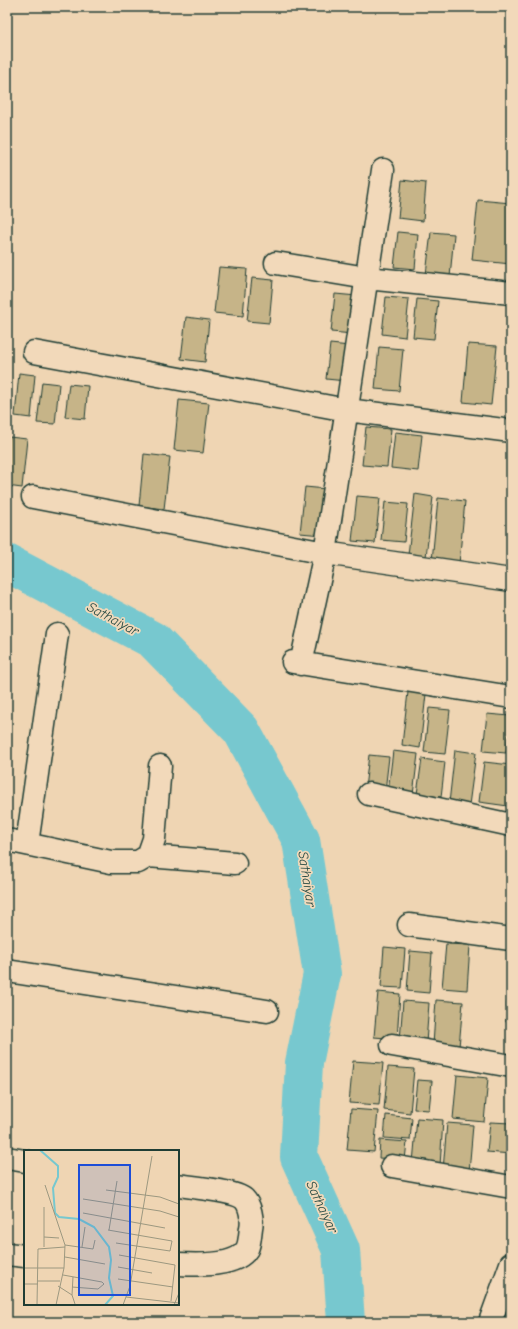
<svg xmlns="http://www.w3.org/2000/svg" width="518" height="1329" font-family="'Comic Neue',sans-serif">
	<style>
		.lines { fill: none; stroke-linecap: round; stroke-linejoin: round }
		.river { stroke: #77c8cf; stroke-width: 38 }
		.building { fill: #c6b488; stroke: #1f3d34 }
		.minor-casing { stroke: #1f3d34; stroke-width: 25 }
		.minor { stroke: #f2d9ba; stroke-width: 22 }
		.labels { text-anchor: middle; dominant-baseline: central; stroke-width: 3.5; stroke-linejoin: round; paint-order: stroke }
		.water-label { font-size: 14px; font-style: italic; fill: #284b44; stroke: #f2d9ba }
		.inset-river { fill: none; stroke: #77c8cf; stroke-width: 2 }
		.inset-road { fill: none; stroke: #9c9880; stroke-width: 1 }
		.view { fill: #1d4ed8; fill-opacity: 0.15; stroke: #1d4ed8; stroke-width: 2 }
		.inset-edge { fill: none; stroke: #1f3d34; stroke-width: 2 }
	</style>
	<rect width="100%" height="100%" fill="#efd5b3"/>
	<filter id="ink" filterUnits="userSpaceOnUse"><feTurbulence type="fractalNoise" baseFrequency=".025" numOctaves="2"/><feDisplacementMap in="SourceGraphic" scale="8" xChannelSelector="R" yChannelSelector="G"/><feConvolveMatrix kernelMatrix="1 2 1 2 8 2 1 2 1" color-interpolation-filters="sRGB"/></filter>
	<g filter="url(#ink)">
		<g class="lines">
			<!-- river -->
			<path class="river" d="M 7,563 L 153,640 L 241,730 L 301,840 L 322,974 L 304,1063 L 299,1157 L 341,1250 L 346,1322"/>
		</g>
		<!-- building -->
		<path class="building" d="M 402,180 L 426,183 L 423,221 L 398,218 Z
			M 478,200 L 511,203 L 511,264 L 472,260 Z
			M 398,232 L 418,234 L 415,269 L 394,267 Z
			M 431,232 L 454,234 L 450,277 L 426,275 Z
			M 219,267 L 247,269 L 243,316 L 214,313 Z
			M 252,278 L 273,280 L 269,323 L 247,321 Z
			M 335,294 L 357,296 L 353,334 L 331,332 Z
			M 386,297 L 409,299 L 405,337 L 382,334 Z
			M 417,299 L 438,301 L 434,339 L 413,337 Z
			M 186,317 L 209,320 L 205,362 L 181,359 Z
			M 330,344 L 350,346 L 346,381 L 326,379 Z
			M 468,344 L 497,346 L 491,405 L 463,402 Z
			M 379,347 L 403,349 L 399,391 L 375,389 Z
			M 19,373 L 35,375 L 31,418 L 15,416 Z
			M 42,382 L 59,384 L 55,424 L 37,423 Z
			M 69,384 L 88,386 L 85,419 L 65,417 Z
			M 179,400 L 209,403 L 203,453 L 174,450 Z
			M 366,427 L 391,429 L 387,467 L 362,465 Z
			M 395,432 L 422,435 L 418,471 L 391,468 Z
			M 9,437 L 27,439 L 22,488 L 7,486 L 7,455 Z
			M 144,454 L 170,457 L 164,509 L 139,506 Z
			M 305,487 L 326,489 L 322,535 L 300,533 Z
			M 415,494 L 433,497 L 426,557 L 408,555 Z
			M 357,496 L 380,498 L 375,543 L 352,541 Z
			M 438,498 L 465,501 L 459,564 L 432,561 Z
			M 385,502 L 408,504 L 404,542 L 381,540 Z
			M 408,692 L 426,694 L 420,748 L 402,745 Z
			M 429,708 L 450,710 L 445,754 L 424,752 Z
			M 487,714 L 510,716 L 506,753 L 483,751 Z
			M 455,750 L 476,753 L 469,805 L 449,803 Z
			M 393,751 L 418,754 L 413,795 L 388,792 Z
			M 369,755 L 389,757 L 385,791 L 365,788 Z
			M 422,759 L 445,762 L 441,797 L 417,794 Z
			M 484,762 L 511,765 L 511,783 L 508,806 L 479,802 Z
			M 446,944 L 470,945 L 467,990 L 442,988 Z
			M 384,947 L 405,949 L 402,988 L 381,987 Z
			M 410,951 L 432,953 L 429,993 L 407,991 Z
			M 509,960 L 511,960 L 511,990 L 507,990 Z
			M 378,992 L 400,994 L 397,1039 L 374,1037 Z
			M 436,1000 L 463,1002 L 459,1047 L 433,1045 Z
			M 403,1001 L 429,1003 L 426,1043 L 400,1041 Z
			M 507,1001 L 511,1001 L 511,1023 L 506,1022 Z
			M 353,1061 L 383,1063 L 379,1105 L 349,1103 Z
			M 388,1067 L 414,1069 L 410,1113 L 384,1110 Z
			M 457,1075 L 488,1078 L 484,1122 L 453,1119 Z
			M 417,1080 L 432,1081 L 429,1110 L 414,1109 Z
			M 351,1109 L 378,1111 L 374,1152 L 347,1150 Z
			M 386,1115 L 412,1118 L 410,1140 L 384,1138 Z
			M 417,1118 L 443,1120 L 440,1166 L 413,1163 Z
			M 490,1122 L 511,1123 L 511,1154 L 487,1152 Z
			M 447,1123 L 473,1125 L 469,1172 L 443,1170 Z
			M 380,1140 L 407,1142 L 405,1160 L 379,1158 Z"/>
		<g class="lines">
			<defs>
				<path id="minor" d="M 276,263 L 367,278 L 511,293
					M 34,352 L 347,410 L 511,431
					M 33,497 L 325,553 L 511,580
					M 293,662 L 511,697
					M 301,664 L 325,553 L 383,170
					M 369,794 L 511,825
					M 7,840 L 111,862 L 138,862 L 148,856 L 154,839 L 160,766
					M 27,844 L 57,634
					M 148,856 L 235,863
					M 409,925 L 511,939
					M 7,971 L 267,1011
					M 392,1045 L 511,1066
					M 7,1158 L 25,1161
					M 392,1166 L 511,1187
					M 178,1185 C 191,1187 235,1191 244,1199 C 250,1205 253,1219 251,1228 C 250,1234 250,1243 247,1249 C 236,1267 197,1265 178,1264
					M 7,1254 L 25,1256
					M 490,1322 L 511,1264"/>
			</defs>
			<!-- minor casing -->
			<use href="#minor" class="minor-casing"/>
			<!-- minor -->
			<use href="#minor" class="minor"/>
		</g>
	</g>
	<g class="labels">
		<!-- water labels -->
		<g class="water-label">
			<text transform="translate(113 619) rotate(28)">Sathaiyar</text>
			<text transform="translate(307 879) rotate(81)">Sathaiyar</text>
			<text transform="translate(322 1207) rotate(65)">Sathaiyar</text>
		</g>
	</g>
	<!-- overview -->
	<g transform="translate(24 1150)">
		<rect width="155" height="155" fill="#efd5b3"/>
		<path class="inset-river" d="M 16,0 L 34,16 L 34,27 L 29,38 L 31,63 L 35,67 L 55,69 L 70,77 L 85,97 L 87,110 L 85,128 L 89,146 L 81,155"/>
		<path class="inset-road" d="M 21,35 L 41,95 L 40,118 L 32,155M 82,40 L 136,47 L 155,54M 59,49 L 136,61 L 155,67M 59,63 L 141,78M 84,80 L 148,91 L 146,101 L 92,93M 85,80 L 93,31M 20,87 L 35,88M 41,95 L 69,99 L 71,90M 20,97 L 20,57M 58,97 L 61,77M 95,105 L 151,115 L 147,151M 41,107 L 81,114M 94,117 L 128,123M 0,118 L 40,118M 39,125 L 78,132 L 80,134 L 74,139 L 48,137M 94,129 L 149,137M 14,131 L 36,131M 0,134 L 14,134M 34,136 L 48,145 L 51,154M 48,145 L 49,127M 102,147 L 155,153M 13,155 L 14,99 L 41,97M 99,155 L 106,136 L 128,6M 150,155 L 155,143"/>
		<path class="view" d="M 55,15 L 106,15 L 106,145 L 55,145 Z"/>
		<rect width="155" height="155" class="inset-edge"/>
	</g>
	<!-- margin -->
	<rect width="518" height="1329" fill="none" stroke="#f2d9ba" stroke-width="24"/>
	<rect x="12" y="12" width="494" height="1305" fill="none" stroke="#1f3d34" stroke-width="1.5" filter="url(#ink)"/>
</svg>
